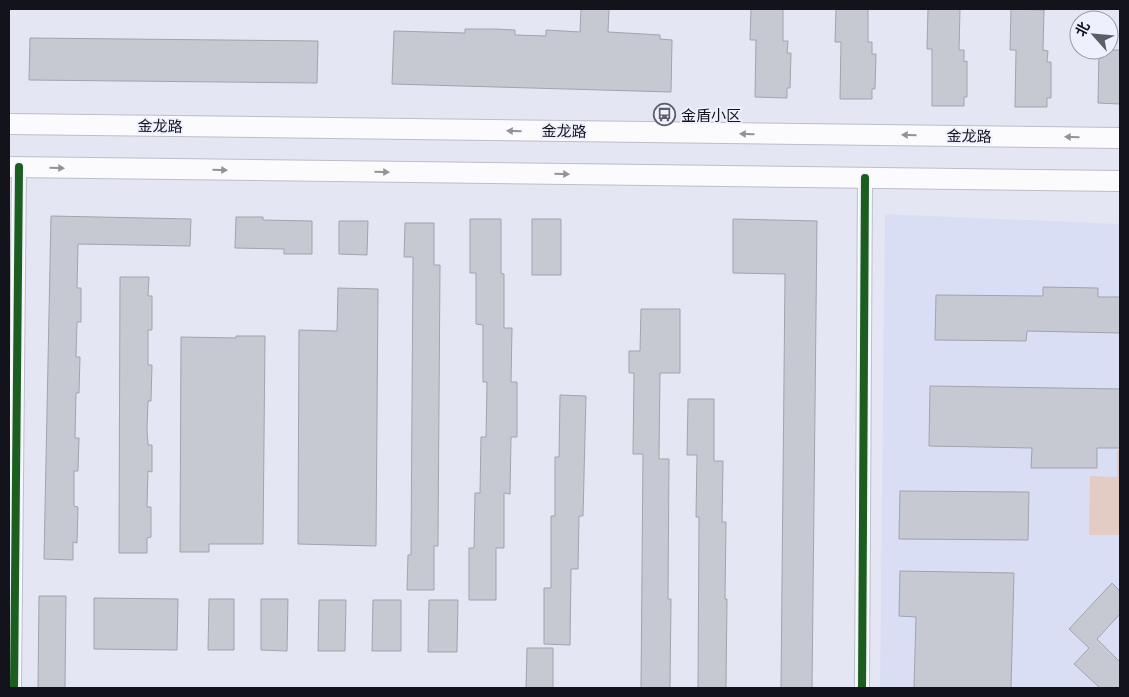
<svg xmlns="http://www.w3.org/2000/svg" width="1129" height="697" font-family="Manrope,'Noto Sans SC',sans-serif">
	<style>
		.built { fill: #dadef4 }
		.green { fill: #e3ccc3 }
		.building { fill: #c6c8d2; stroke: #a2a3ad }
		.lines { fill: none; stroke-linecap: round; stroke-linejoin: round }
		.minor-casing { stroke: #bcbec8; stroke-width: 16 }
		.secondary-casing { stroke: #bcbec8; stroke-width: 22 }
		.minor { stroke: #fbfbfd; stroke-width: 14 }
		.secondary { stroke: #fbfbfd; stroke-width: 20 }
		.cycleway-casing { stroke: #eef0fe; stroke-width: 11 }
		.cycleway { stroke: #1b5e20; stroke-width: 8 }
		.oneway { fill: #939397 }
		.labels { text-anchor: middle; dominant-baseline: central; stroke-width: 4; stroke-linejoin: round; paint-order: stroke }
		.poi-label { font-size: 15px; fill: #13141b; stroke: #eef0fe; text-anchor: start }
		.street-label { font-size: 15px; fill: #13141b; stroke: #eef0fe }
	</style>
	<rect width="100%" height="100%" fill="#e4e6f3"/>
	<!-- built -->
	<path class="built" d="M 885,214 L 1120,224 L 1120,688 L 880,688 Z"/>
	<!-- green -->
	<path class="green" d="M 1117,450 L 1120,450 L 1120,535 L 1089,535 L 1090,476 L 1117,477 Z"/>
	<!-- building -->
	<path class="building" d="M 581,9 L 609,9 L 608,32 L 660,35 L 660,39 L 672,40 L 671,92 L 392,84 L 394,31 L 465,33 L 465,29 L 495,29 L 515,30 L 515,35 L 546,36 L 546,30 L 580,32 Z
		M 751,9 L 783,9 L 783,41 L 788,41 L 787,53 L 791,53 L 790,88 L 787,88 L 787,98 L 755,97 L 756,40 L 750,40 Z
		M 836,9 L 868,9 L 868,42 L 872,42 L 872,54 L 876,54 L 875,89 L 872,89 L 872,99 L 840,99 L 841,42 L 835,42 Z
		M 928,9 L 960,9 L 959,50 L 964,50 L 964,62 L 967,61 L 967,97 L 964,97 L 964,106 L 932,106 L 932,49 L 927,49 Z
		M 1011,9 L 1044,10 L 1043,50 L 1048,51 L 1047,62 L 1051,62 L 1051,98 L 1047,98 L 1047,107 L 1015,107 L 1016,50 L 1010,50 Z
		M 30,38 L 318,41 L 317,83 L 29,80 Z
		M 1099,50 L 1120,50 L 1120,104 L 1098,103 Z
		M 51,216 L 191,219 L 190,246 L 78,244 L 77,288 L 81,288 L 81,322 L 77,322 L 76,357 L 80,357 L 79,393 L 76,393 L 75,438 L 79,438 L 78,471 L 74,471 L 74,506 L 78,507 L 77,543 L 73,542 L 73,560 L 44,559 Z
		M 236,217 L 263,217 L 263,220 L 312,221 L 312,254 L 284,254 L 284,249 L 235,248 Z
		M 470,219 L 501,219 L 501,273 L 504,274 L 504,328 L 512,328 L 511,382 L 517,382 L 517,437 L 511,437 L 510,494 L 504,493 L 504,548 L 496,548 L 496,600 L 469,600 L 469,548 L 474,548 L 475,493 L 480,493 L 481,437 L 486,437 L 487,382 L 483,382 L 483,325 L 476,324 L 476,273 L 470,273 Z
		M 532,219 L 561,219 L 561,275 L 532,275 Z
		M 733,219 L 817,221 L 812,688 L 781,688 L 785,274 L 733,273 Z
		M 339,221 L 368,221 L 367,255 L 339,254 Z
		M 405,223 L 434,223 L 434,265 L 440,265 L 438,546 L 434,546 L 434,590 L 407,590 L 408,555 L 411,555 L 413,257 L 404,257 Z
		M 120,277 L 149,277 L 148,296 L 152,296 L 152,330 L 148,330 L 148,365 L 152,365 L 151,401 L 148,401 L 147,429 L 148,445 L 152,445 L 152,472 L 148,471 L 147,507 L 151,507 L 151,537 L 147,538 L 147,553 L 119,553 Z
		M 1043,287 L 1098,288 L 1098,297 L 1120,297 L 1120,333 L 1027,331 L 1026,341 L 935,340 L 936,295 L 1043,296 Z
		M 338,288 L 378,289 L 376,546 L 298,544 L 299,330 L 337,331 Z
		M 641,309 L 680,309 L 680,373 L 660,373 L 659,459 L 669,459 L 668,599 L 671,599 L 670,688 L 641,688 L 643,454 L 633,454 L 634,373 L 629,373 L 629,351 L 640,351 Z
		M 236,336 L 265,336 L 263,544 L 209,544 L 209,552 L 180,552 L 181,337 L 236,338 Z
		M 930,386 L 1120,389 L 1120,448 L 1097,448 L 1097,468 L 1031,468 L 1032,448 L 929,446 Z
		M 560,395 L 586,396 L 583,516 L 579,516 L 578,569 L 571,569 L 570,645 L 544,644 L 544,588 L 551,588 L 551,516 L 555,516 L 555,457 L 559,457 Z
		M 688,399 L 714,399 L 714,461 L 723,461 L 722,522 L 726,522 L 725,599 L 727,599 L 726,688 L 698,688 L 699,517 L 696,517 L 697,455 L 687,455 Z
		M 900,491 L 1029,492 L 1028,540 L 899,539 Z
		M 900,571 L 1014,573 L 1011,688 L 914,688 L 916,617 L 899,616 Z
		M 1112,583 L 1120,591 L 1120,614 L 1097,639 L 1120,662 L 1120,688 L 1100,688 L 1074,664 L 1089,648 L 1069,629 Z
		M 39,596 L 66,596 L 65,688 L 38,688 Z
		M 94,598 L 178,599 L 177,650 L 94,649 Z
		M 209,599 L 234,599 L 234,650 L 208,650 Z
		M 261,599 L 288,599 L 287,651 L 261,650 Z
		M 319,600 L 346,600 L 345,651 L 318,651 Z
		M 373,600 L 401,600 L 401,651 L 372,651 Z
		M 429,600 L 458,600 L 457,652 L 428,652 Z
		M 527,648 L 553,648 L 553,688 L 526,688 Z"/>
	<g class="lines">
		<defs>
			<path id="minor" d="M 14,688 L 19,167
				M 862,688 L 865,178"/>
			<path id="secondary" d="M 9,124 L 1120,138
				M 9,167 L 1120,181"/>
		</defs>
		<!-- minor casing -->
		<use href="#minor" class="minor-casing"/>
		<!-- secondary casing -->
		<use href="#secondary" class="secondary-casing"/>
		<!-- minor -->
		<use href="#minor" class="minor"/>
		<!-- secondary -->
		<use href="#secondary" class="secondary"/>
		<defs>
			<path id="cycleway" d="M 14,688 L 19,167
				M 862,688 L 865,178"/>
		</defs>
		<!-- cycleway casing -->
		<use href="#cycleway" class="cycleway-casing"/>
		<!-- cycleway -->
		<use href="#cycleway" class="cycleway"/>
	</g>
	<!-- one-way arrows -->
	<defs><path id="oneway-solid" d="M-6-.8H1V-3.2L6.5 0L1 3.2V.8H-6Z" transform="scale(1.25)"/></defs>
	<g class="oneway">
		<use href="#oneway-solid" transform="translate(514 131) rotate(-179)"/>
		<use href="#oneway-solid" transform="translate(747 134) rotate(-179)"/>
		<use href="#oneway-solid" transform="translate(909 135) rotate(-179)"/>
		<use href="#oneway-solid" transform="translate(1072 137) rotate(-179)"/>
		<use href="#oneway-solid" transform="translate(57 168) rotate(1)"/>
		<use href="#oneway-solid" transform="translate(220 170) rotate(1)"/>
		<use href="#oneway-solid" transform="translate(382 172) rotate(1)"/>
		<use href="#oneway-solid" transform="translate(562 174) rotate(1)"/>
	</g>
	<!-- icons -->
	<defs>
		<symbol id="bus-ring" viewBox="-11 -11 22 22"><circle r="9.5" fill="#eef0fe" stroke="#5c5e67" stroke-width="1.5"/><path d="M-5-6H5V4H4V6H2V4H-2V6H-4V4H-5ZM-3.5-4V0h7V-4ZM-3.5 1.2v1.5H-2V1.2ZM2 1.2v1.5H3.5V1.2Z" fill="#5c5e67"/></symbol>
	</defs>
	<g fill-rule="evenodd">
		<use href="#bus-ring" x="652" y="102" width="25" height="25"/>
	</g>
	<g class="labels">
		<!-- poi labels -->
		<g class="poi-label">
			<text x="681" y="115">金盾小区</text>
		</g>
		<!-- street labels -->
		<g class="street-label">
			<text transform="translate(160 126) rotate(1)">金龙路</text>
			<text transform="translate(564 131) rotate(1)">金龙路</text>
			<text transform="translate(969 136) rotate(1)">金龙路</text>
		</g>
	</g>
	<!-- border -->
	<rect width="1129" height="697" fill="none" stroke="#13141b" stroke-width="20"/>
	<!-- north arrow -->
	<g transform="translate(1094 35) rotate(297)"><circle r="24" fill="#eef0fe" stroke="#9698a3"/>
	<path d="M0-4L9 19L0 12L-9 19Z" fill="#5c5e67"/>
	<text y="-8" font-size="14" font-weight="bold" text-anchor="middle" fill="#13141b">北</text>
	</g>
</svg>
